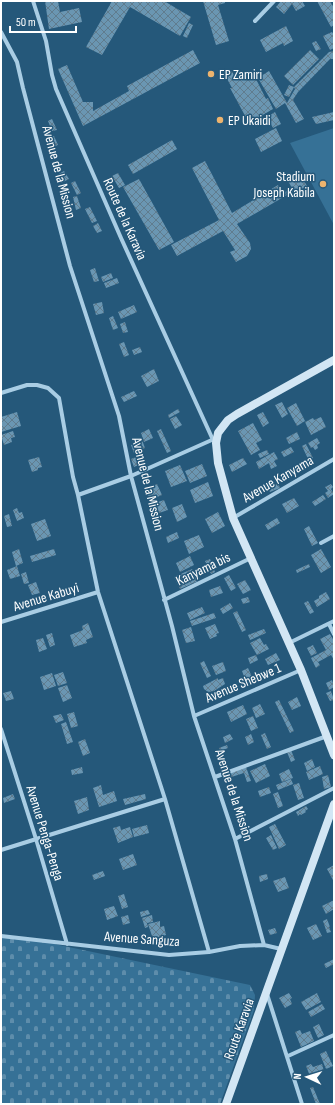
<svg xmlns="http://www.w3.org/2000/svg" width="335" height="1105" font-family="'Sofia Sans Condensed',sans-serif">
	<style>
		.green { fill: #367196 }
		.cemetery { fill: url(#cemetery-stones) }
		.building { fill: url(#building-cross-hatch) }
		.lines { fill: none; stroke-linecap: round; stroke-linejoin: round }
		.street { stroke: #a9cde4; stroke-width: 4 }
		.secondary { stroke: #d2e6f4; stroke-width: 8 }
		.poi-dot { fill: #edb46e; stroke: #25587a; stroke-width: 1.5 }
		.labels { text-anchor: middle; dominant-baseline: central; stroke-width: 3; stroke-linejoin: round; paint-order: stroke }
		.poi-label { font-size: 14px; fill: #fff; stroke: #25587a; text-anchor: start }
		.street-label { font-size: 14px; fill: #fff; stroke: #25587a }
	</style>
	<defs>
		<pattern id="cemetery-stones" width="16" height="16" patternUnits="userSpaceOnUse"><rect width="16" height="16" fill="#367196"/><path d="M2 7V4a2 2 0 0 1 4 0v3zM10 15v-3a2 2 0 0 1 4 0v3z" fill="#5e8dab"/></pattern>
		<pattern id="building-cross-hatch" width="8" height="8" patternUnits="userSpaceOnUse"><rect width="8" height="8" fill="#6a96b2"/><path d="M0 0l8 8M0 8l8-8" fill="none" stroke="#607c8e"/></pattern>
	</defs>
	<rect width="100%" height="100%" fill="#25587a"/>
	<!-- green -->
	<path class="green" d="M 334,128 L 334,225 L 290,143 Z"/>
	<!-- cemetery -->
	<path class="cemetery" d="M 1,936 L 40,941 L 250,985 L 255,995 L 254,1010 L 220,1104 L 1,1104 Z"/>
	<!-- building -->
	<path class="building" d="M 45,1 L 58,1 L 60,12 L 79,8 L 82,22 L 49,29 Z
		M 112,1 L 164,1 L 191,17 L 180,36 L 130,7 L 102,55 L 86,47 Z
		M 203,1 L 225,1 L 225,3 L 218,5 L 229,41 L 216,45 Z
		M 281,1 L 302,1 L 305,6 L 296,11 L 292,4 L 284,14 L 276,7 Z
		M 317,1 L 330,1 L 334,8 L 334,25 L 331,27 Z
		M 189,23 L 193,25 L 187,38 L 183,36 Z
		M 286,26 L 293,41 L 284,46 L 283,43 L 266,52 L 260,40 Z
		M 332,32 L 334,35 L 334,48 L 330,50 L 323,36 Z
		M 316,41 L 321,49 L 316,51 L 312,43 Z
		M 193,50 L 200,63 L 83,126 L 58,69 L 67,65 L 83,102 L 93,102 L 93,111 L 129,91 L 127,86 Z
		M 310,50 L 319,59 L 293,85 L 284,76 Z
		M 334,51 L 334,59 L 330,59 L 298,92 L 293,100 L 304,119 L 296,123 L 285,103 L 276,109 L 258,78 L 269,71 L 287,103 L 295,89 L 294,87 L 289,97 L 284,95 L 289,85 L 294,87 L 329,52 Z
		M 232,71 L 235,78 L 252,71 L 266,99 L 268,98 L 273,109 L 249,123 L 230,88 L 232,88 L 225,75 Z
		M 275,112 L 281,124 L 273,128 L 267,117 Z
		M 334,112 L 334,120 L 316,124 L 312,117 Z
		M 52,119 L 57,130 L 52,131 L 48,121 Z
		M 276,128 L 282,141 L 261,152 L 255,139 Z
		M 54,136 L 58,145 L 53,147 L 49,138 Z
		M 172,140 L 177,149 L 133,174 L 128,165 Z
		M 205,161 L 232,213 L 278,185 L 283,193 L 292,188 L 288,181 L 300,174 L 307,186 L 295,193 L 294,191 L 237,224 L 250,243 L 251,249 L 247,256 L 236,262 L 230,252 L 235,250 L 223,231 L 177,256 L 171,245 L 219,220 L 192,168 Z
		M 64,171 L 69,179 L 61,183 L 57,175 Z
		M 118,173 L 125,185 L 119,188 L 112,176 Z
		M 139,179 L 174,242 L 159,250 L 123,187 Z
		M 75,181 L 81,193 L 77,195 L 71,183 Z
		M 77,196 L 81,208 L 76,210 L 73,197 Z
		M 90,207 L 97,221 L 92,223 L 85,209 Z
		M 98,223 L 102,231 L 97,233 L 93,226 Z
		M 95,268 L 99,281 L 94,282 L 90,270 Z
		M 111,273 L 113,278 L 103,282 L 101,277 Z
		M 117,278 L 119,283 L 106,288 L 104,283 Z
		M 102,302 L 104,313 L 96,315 L 93,304 Z
		M 134,305 L 137,312 L 121,319 L 118,312 Z
		M 113,316 L 118,328 L 113,330 L 109,318 Z
		M 125,322 L 128,332 L 123,333 L 120,324 Z
		M 124,342 L 129,355 L 124,357 L 119,344 Z
		M 140,347 L 142,352 L 134,355 L 132,350 Z
		M 154,369 L 159,381 L 147,387 L 141,376 Z
		M 134,391 L 137,396 L 124,402 L 121,397 Z
		M 282,402 L 288,414 L 282,418 L 275,405 Z
		M 296,403 L 305,421 L 297,426 L 287,408 Z
		M 178,409 L 180,412 L 169,418 L 168,415 Z
		M 17,412 L 21,426 L 1,432 L 1,417 Z
		M 263,412 L 269,423 L 263,427 L 257,415 Z
		M 176,416 L 182,425 L 175,429 L 170,419 Z
		M 321,417 L 326,427 L 311,435 L 305,422 L 313,418 L 314,420 Z
		M 253,423 L 262,440 L 256,443 L 260,450 L 251,455 L 238,431 Z
		M 149,429 L 153,438 L 144,442 L 141,433 Z
		M 161,429 L 171,451 L 167,453 L 157,431 Z
		M 13,431 L 15,437 L 11,438 L 12,442 L 4,445 L 1,435 Z
		M 297,432 L 300,439 L 289,444 L 286,438 Z
		M 317,438 L 320,443 L 317,445 L 318,448 L 315,450 L 313,447 L 311,448 L 308,443 Z
		M 142,440 L 145,448 L 134,453 L 131,445 Z
		M 306,444 L 313,458 L 309,461 L 302,446 Z
		M 291,447 L 294,452 L 284,457 L 281,452 Z
		M 267,450 L 269,454 L 260,458 L 258,454 Z
		M 274,452 L 278,459 L 274,461 L 277,466 L 271,469 L 269,463 L 259,469 L 256,462 Z
		M 39,457 L 42,467 L 38,468 L 38,470 L 32,472 L 28,460 Z
		M 136,457 L 137,459 L 141,457 L 143,463 L 134,467 L 131,459 Z
		M 243,458 L 247,464 L 232,472 L 229,465 Z
		M 202,464 L 207,476 L 190,483 L 185,471 Z
		M 180,465 L 187,481 L 171,487 L 165,471 Z
		M 208,482 L 213,496 L 195,503 L 190,490 Z
		M 278,483 L 280,488 L 270,492 L 268,488 Z
		M 157,484 L 162,495 L 150,500 L 145,489 Z
		M 331,484 L 333,487 L 331,489 L 334,494 L 328,498 L 325,493 L 328,491 L 325,487 Z
		M 323,495 L 326,499 L 315,506 L 312,502 Z
		M 294,498 L 299,506 L 287,513 L 282,504 Z
		M 164,500 L 168,510 L 159,513 L 155,503 Z
		M 182,504 L 187,517 L 177,522 L 172,508 Z
		M 17,508 L 19,513 L 22,512 L 24,518 L 17,521 L 13,510 Z
		M 218,512 L 225,526 L 212,533 L 205,519 Z
		M 9,514 L 12,526 L 7,527 L 4,516 Z
		M 277,518 L 280,523 L 268,530 L 265,525 Z
		M 45,519 L 51,536 L 37,541 L 31,524 Z
		M 309,526 L 318,543 L 312,546 L 304,529 Z
		M 177,532 L 179,538 L 168,543 L 166,537 Z
		M 199,535 L 204,547 L 189,554 L 184,541 Z
		M 19,549 L 23,563 L 16,566 L 12,552 Z
		M 54,549 L 56,555 L 32,562 L 30,556 Z
		M 321,549 L 331,567 L 321,573 L 311,555 Z
		M 190,556 L 194,565 L 180,572 L 176,563 Z
		M 210,559 L 215,572 L 211,574 L 205,561 Z
		M 309,564 L 310,567 L 297,573 L 296,570 Z
		M 17,566 L 20,576 L 10,579 L 7,570 Z
		M 192,569 L 198,581 L 180,589 L 174,577 Z
		M 26,572 L 29,583 L 24,584 L 21,574 Z
		M 229,575 L 236,588 L 231,591 L 224,578 Z
		M 245,580 L 251,590 L 243,594 L 237,584 Z
		M 36,582 L 40,593 L 32,595 L 28,585 Z
		M 220,586 L 223,593 L 211,597 L 209,590 Z
		M 326,592 L 330,599 L 317,607 L 314,601 L 319,598 L 319,596 Z
		M 248,597 L 250,602 L 243,604 L 241,599 Z
		M 308,601 L 314,612 L 310,614 L 304,603 Z
		M 230,603 L 233,608 L 223,614 L 220,609 Z
		M 202,607 L 205,613 L 190,620 L 187,613 Z
		M 237,611 L 246,630 L 242,632 L 233,613 Z
		M 214,613 L 216,618 L 192,626 L 190,621 Z
		M 88,623 L 93,637 L 86,640 L 87,643 L 74,647 L 70,635 L 83,630 L 82,626 Z
		M 215,624 L 219,633 L 216,634 L 217,636 L 210,639 L 205,628 Z
		M 191,627 L 195,641 L 186,643 L 182,630 Z
		M 264,629 L 266,633 L 250,640 L 248,635 Z
		M 52,633 L 55,645 L 50,647 L 46,635 Z
		M 330,634 L 334,641 L 334,660 L 331,655 L 318,662 L 320,665 L 316,668 L 311,658 L 326,650 L 320,639 Z
		M 43,638 L 47,649 L 39,652 L 36,640 Z
		M 260,638 L 264,645 L 266,644 L 269,649 L 257,655 L 250,643 Z
		M 313,645 L 317,653 L 311,656 L 307,648 Z
		M 276,653 L 280,660 L 268,665 L 265,659 Z
		M 256,655 L 258,660 L 250,664 L 248,658 Z
		M 204,661 L 211,676 L 207,678 L 200,663 Z
		M 223,662 L 226,671 L 216,675 L 212,666 Z
		M 248,668 L 252,677 L 245,679 L 242,671 Z
		M 63,672 L 67,683 L 58,686 L 54,675 Z
		M 52,673 L 56,686 L 44,690 L 40,677 Z
		M 218,678 L 218,680 L 223,678 L 225,684 L 214,691 L 208,692 L 204,689 L 203,686 Z
		M 332,680 L 334,687 L 329,690 L 326,683 Z
		M 67,685 L 72,698 L 63,702 L 58,688 Z
		M 11,691 L 14,699 L 6,701 L 3,693 Z
		M 331,691 L 334,700 L 330,701 L 326,693 Z
		M 297,697 L 301,706 L 292,710 L 288,702 Z
		M 279,700 L 294,731 L 290,733 L 275,702 Z
		M 260,704 L 265,714 L 256,718 L 252,708 Z
		M 243,705 L 247,714 L 231,722 L 227,712 Z
		M 74,712 L 78,726 L 71,728 L 67,714 Z
		M 61,714 L 64,720 L 56,723 L 53,716 Z
		M 253,716 L 258,728 L 251,731 L 246,719 Z
		M 66,722 L 73,742 L 67,744 L 61,724 Z
		M 265,733 L 271,747 L 267,749 L 261,735 Z
		M 230,734 L 233,739 L 225,743 L 223,737 Z
		M 251,734 L 254,742 L 248,745 L 245,737 Z
		M 85,739 L 90,753 L 83,756 L 78,742 Z
		M 227,745 L 228,748 L 223,750 L 224,754 L 221,755 L 219,748 Z
		M 291,750 L 295,760 L 291,762 L 287,752 Z
		M 312,759 L 315,767 L 307,771 L 304,763 Z
		M 265,764 L 270,776 L 256,783 L 250,771 Z
		M 320,766 L 323,774 L 309,780 L 306,772 Z
		M 82,767 L 83,773 L 72,775 L 71,770 Z
		M 246,767 L 251,781 L 247,782 L 244,773 L 225,779 L 224,775 Z
		M 289,769 L 293,778 L 282,782 L 279,774 Z
		M 328,775 L 331,787 L 324,789 L 322,777 Z
		M 291,779 L 293,784 L 278,790 L 276,785 Z
		M 299,783 L 304,798 L 298,800 L 293,785 Z
		M 101,785 L 103,795 L 114,791 L 117,801 L 99,807 L 93,788 Z
		M 269,787 L 271,793 L 260,797 L 258,791 Z
		M 278,792 L 283,806 L 278,808 L 273,794 Z
		M 13,794 L 15,799 L 4,803 L 3,798 Z
		M 145,794 L 146,799 L 125,805 L 123,799 Z
		M 87,797 L 89,810 L 78,814 L 74,801 Z
		M 306,806 L 308,809 L 305,811 L 306,812 L 301,815 L 300,814 L 298,816 L 296,812 Z
		M 275,824 L 286,845 L 279,849 L 269,827 Z
		M 147,825 L 149,833 L 134,837 L 132,829 Z
		M 120,826 L 121,830 L 130,827 L 133,837 L 118,843 L 113,828 Z
		M 271,835 L 277,848 L 273,850 L 266,838 Z
		M 133,854 L 137,865 L 123,870 L 119,859 Z
		M 334,865 L 334,882 L 327,869 Z
		M 103,871 L 105,876 L 94,880 L 92,875 Z
		M 267,874 L 268,879 L 260,882 L 259,876 Z
		M 285,877 L 289,888 L 278,892 L 273,881 Z
		M 124,894 L 128,907 L 122,909 L 118,896 Z
		M 334,900 L 334,909 L 326,914 L 322,906 Z
		M 114,906 L 118,916 L 107,920 L 104,909 Z
		M 148,910 L 150,914 L 141,917 L 140,912 Z
		M 128,915 L 130,923 L 123,925 L 121,917 Z
		M 152,915 L 153,922 L 147,923 L 148,927 L 145,928 L 142,918 Z
		M 327,919 L 330,927 L 329,927 L 331,932 L 327,933 L 323,921 Z
		M 160,921 L 160,927 L 164,926 L 166,935 L 153,939 L 148,924 Z
		M 316,924 L 322,936 L 313,940 L 307,928 Z
		M 275,928 L 277,933 L 270,935 L 268,930 Z
		M 334,959 L 334,964 L 326,968 L 324,964 Z
		M 289,993 L 292,998 L 290,999 L 292,1004 L 285,1008 L 279,998 Z
		M 317,993 L 321,1002 L 306,1010 L 301,1002 Z
		M 322,1004 L 325,1009 L 311,1017 L 308,1012 Z
		M 319,1024 L 324,1035 L 318,1038 L 313,1027 Z
		M 300,1030 L 302,1034 L 310,1031 L 314,1041 L 301,1047 L 295,1032 Z
		M 326,1051 L 333,1066 L 326,1069 L 320,1054 Z
		M 311,1064 L 313,1067 L 322,1064 L 324,1071 L 310,1076 L 306,1066 Z
		M 313,1087 L 320,1104 L 316,1104 L 310,1088 Z"/>
	<g class="lines">
		<!-- street -->
		<path class="street" d="M 33,1 L 46,41 L 52,75 L 56,89 L 121,238 L 213,440
			M 255,21 L 274,1
			M 1,32 L 17,62 L 23,88 L 70,266 L 119,416 L 131,476 L 172,626 L 194,716 L 235,839 L 264,945
			M 1,393 L 27,385 L 37,385 L 48,388 L 59,398 L 73,477 L 78,495 L 98,592 L 165,799 L 209,952
			M 78,495 L 131,476 L 214,439
			M 233,518 L 334,459
			M 321,543 L 334,536
			M 164,600 L 251,558
			M 1,622 L 98,592
			M 329,624 L 334,634
			M 289,643 L 334,621
			M 194,716 L 301,670
			M 1,729 L 36,839 L 67,944
			M 215,777 L 327,736
			M 235,839 L 334,788
			M 1,850 L 165,799
			M 1,936 L 169,955 L 209,952 L 240,946 L 264,945 L 281,949
			M 267,994 L 302,1104
			M 288,1056 L 334,1035"/>
		<!-- secondary -->
		<path class="secondary" d="M 334,360 L 237,414 L 228,420 L 221,429 L 218,433 L 216,443 L 218,463 L 233,518 L 301,670 L 334,755
			M 226,1104 L 334,804"/>
	</g>
	<!-- markers -->
	<g class="poi-dot">
		<circle cx="211" cy="74" r="4"/>
		<circle cx="220" cy="120" r="4"/>
		<circle cx="323" cy="184" r="4"/>
	</g>
	<g class="labels">
		<!-- poi labels -->
		<g class="poi-label">
			<text x="219" y="74">EP Zamiri</text>
			<text x="228" y="120">EP Ukaidi</text>
			<text x="315" y="176" text-anchor="end">Stadium<tspan x="315" dy="16">Joseph Kabila</tspan></text>
		</g>
		<!-- street labels -->
		<g class="street-label">
			<text transform="translate(59 172) rotate(75)">Avenue de la Mission</text>
			<text transform="translate(125 219) rotate(66)">Route de la Karavia</text>
			<text transform="translate(278 479) rotate(-30)">Avenue Kanyama</text>
			<text transform="translate(148 484) rotate(76)">Avenue de la Mission</text>
			<text transform="translate(203 569) rotate(-26)">Kanyama bis</text>
			<text transform="translate(46 597) rotate(-17)">Avenue Kabuyi</text>
			<text transform="translate(243 683) rotate(-23)">Avenue Shebwe 1</text>
			<text transform="translate(234 795) rotate(72)">Avenue de la Mission</text>
			<text transform="translate(45 833) rotate(73)">Avenue Penga-Penga</text>
			<text transform="translate(142 939) rotate(4)">Avenue Sanguza</text>
			<text transform="translate(239 1029) rotate(-70)">Route Karavia</text>
		</g>
	</g>
	<!-- border -->
	<rect width="335" height="1105" fill="none" stroke="#ffffff" stroke-width="4"/>
	<!-- north arrow -->
	<g transform="translate(307 1077) rotate(274)" stroke="#25587a" stroke-width="3" paint-order="stroke">
	<path d="M0-3L7 15L0 10L-7 15Z" fill="#ffffff"/>
	<text y="-6" font-size="11" font-weight="bold" text-anchor="middle" fill="#ffffff">N</text>
	</g>
	<!-- scale -->
	<path d="M10 26v6h66v-6" fill="none" stroke="#ffffff" stroke-width="2"/>
	<text x="16" y="26" font-size="12" fill="#ffffff" stroke="#25587a" stroke-width="3" paint-order="stroke">50 m</text>
</svg>
